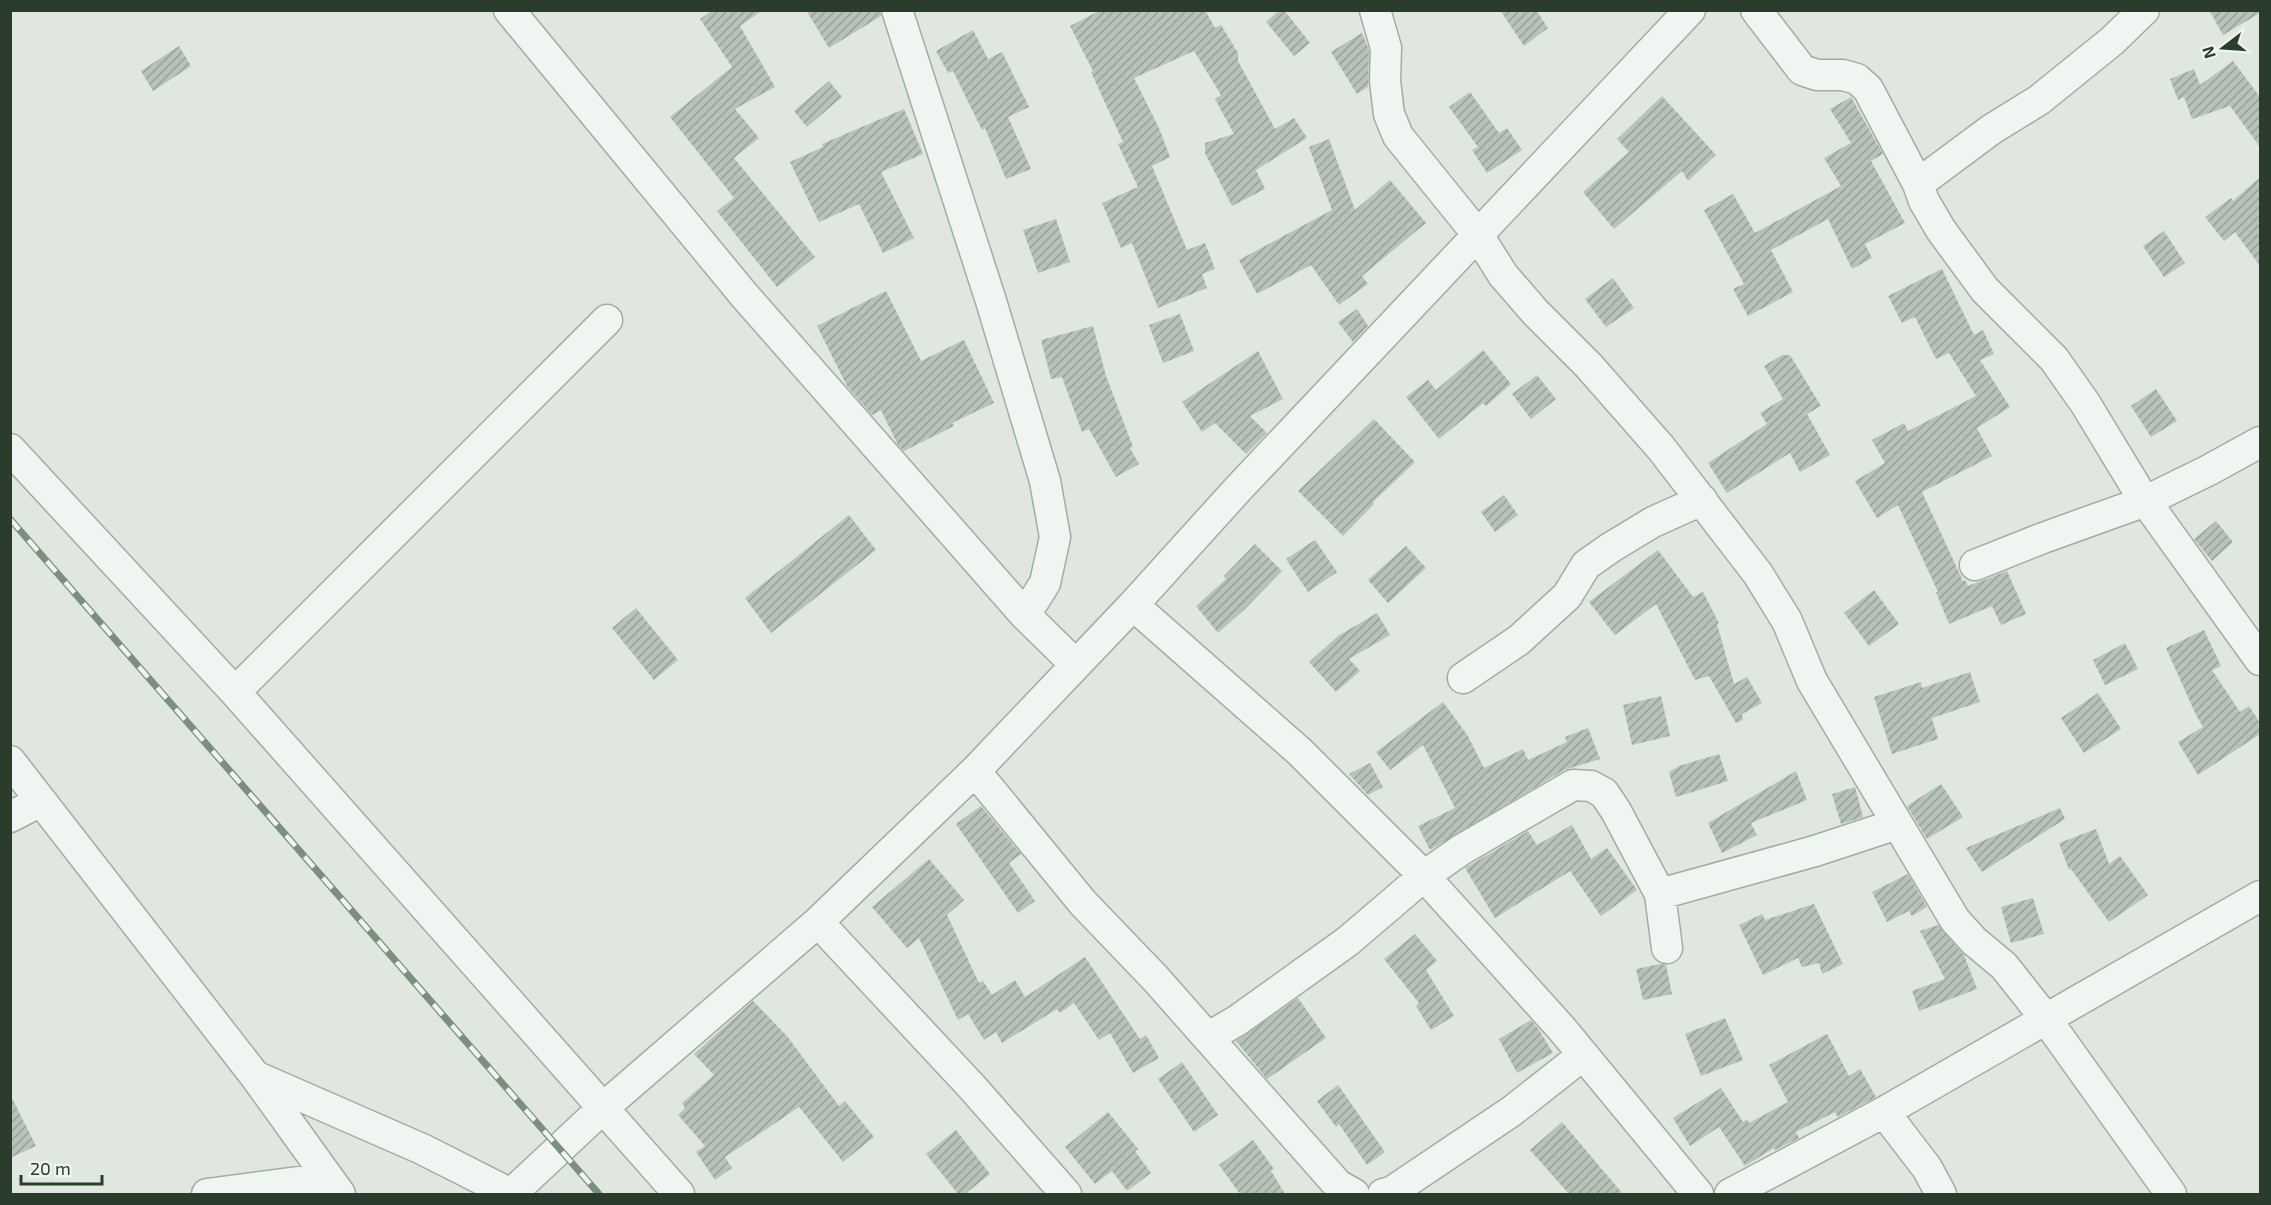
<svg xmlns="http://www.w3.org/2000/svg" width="2271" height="1205" font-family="'Exo 2',sans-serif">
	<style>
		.building { fill: url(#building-hatch) }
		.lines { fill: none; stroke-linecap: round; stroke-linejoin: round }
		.minor-casing { stroke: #a1ada3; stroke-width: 33 }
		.minor { stroke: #f1f5f2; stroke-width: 30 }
		.rail-casing { stroke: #7a8f7d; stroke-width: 7 }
		.rail { stroke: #eef4ef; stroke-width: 4.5; stroke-dasharray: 14; stroke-linecap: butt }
	</style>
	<defs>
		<pattern id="building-hatch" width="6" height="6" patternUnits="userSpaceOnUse" patternTransform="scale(1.5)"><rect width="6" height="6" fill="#b7c3b8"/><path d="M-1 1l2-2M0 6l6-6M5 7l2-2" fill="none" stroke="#95a096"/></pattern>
	</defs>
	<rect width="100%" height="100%" fill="#dfe7e0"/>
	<!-- building -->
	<path class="building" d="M 713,10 L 763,10 L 740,26 L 775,87 L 735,109 L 759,138 L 734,158 L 815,257 L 777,287 L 717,211 L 734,198 L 670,117 L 732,67 L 700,19 Z
		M 806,10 L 880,10 L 881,16 L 829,48 Z
		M 1101,10 L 1205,10 L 1215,28 L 1221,25 L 1238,53 L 1238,61 L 1275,129 L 1294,118 L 1307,138 L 1256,170 L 1265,189 L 1232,206 L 1205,153 L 1205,143 L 1234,134 L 1215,99 L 1221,95 L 1194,51 L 1134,78 L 1159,128 L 1170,157 L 1152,166 L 1187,250 L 1205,243 L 1215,269 L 1202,274 L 1207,288 L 1158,308 L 1132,243 L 1121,248 L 1102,203 L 1138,187 L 1118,144 L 1123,142 L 1091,72 L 1093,71 L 1070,26 Z
		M 1280,10 L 1284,10 L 1310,43 L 1294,56 L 1266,22 Z
		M 1500,10 L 1536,10 L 1548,28 L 1524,46 Z
		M 2209,10 L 2260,10 L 2260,13 L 2223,35 Z
		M 973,30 L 988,59 L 1002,52 L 1029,107 L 1008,117 L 1031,169 L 1006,179 L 985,128 L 982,130 L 953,71 L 948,73 L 936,51 Z
		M 1362,33 L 1369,50 L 1368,87 L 1357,94 L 1331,52 Z
		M 179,46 L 191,66 L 153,91 L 141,71 Z
		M 2233,61 L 2260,97 L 2260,147 L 2230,106 L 2192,119 L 2184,97 L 2178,100 L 2170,79 L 2194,69 L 2200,85 Z
		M 829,81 L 842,97 L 807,127 L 794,111 Z
		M 1470,92 L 1499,133 L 1507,128 L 1522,150 L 1487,173 L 1472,150 L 1478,147 L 1449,107 Z
		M 1662,96 L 1716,155 L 1688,181 L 1682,171 L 1614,229 L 1583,192 L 1629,152 L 1617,139 Z
		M 1851,97 L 1883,154 L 1871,161 L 1905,223 L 1865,244 L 1872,258 L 1852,269 L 1828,219 L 1771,250 L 1793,292 L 1748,316 L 1733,289 L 1744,284 L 1704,210 L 1733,194 L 1755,233 L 1841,186 L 1824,158 L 1851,143 L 1830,109 Z
		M 904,109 L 923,154 L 881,172 L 914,238 L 883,253 L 859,204 L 819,222 L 790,162 L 823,147 L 822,144 Z
		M 1329,139 L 1355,210 L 1390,180 L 1426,223 L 1362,276 L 1368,284 L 1339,305 L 1311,265 L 1257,294 L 1239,260 L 1332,210 L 1309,147 Z
		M 2260,177 L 2260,266 L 2235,232 L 2224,241 L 2205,217 L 2231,198 L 2233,201 Z
		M 1056,219 L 1070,262 L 1038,273 L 1023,230 Z
		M 2164,231 L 2185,263 L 2164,277 L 2143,246 Z
		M 1942,269 L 1974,335 L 1983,330 L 1994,354 L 1980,360 L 2010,407 L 1977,428 L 1992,456 L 1922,492 L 1963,581 L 1965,580 L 1968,586 L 2007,571 L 2026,614 L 2001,625 L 1992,606 L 1949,624 L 1936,592 L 1938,592 L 1898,505 L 1877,518 L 1855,481 L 1885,463 L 1872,440 L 1904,423 L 1908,431 L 1976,396 L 1949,353 L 1936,359 L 1915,317 L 1902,323 L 1888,296 Z
		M 1613,278 L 1634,308 L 1606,327 L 1585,299 Z
		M 886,291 L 921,361 L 964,340 L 994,403 L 952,423 L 954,426 L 904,451 L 898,445 L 881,410 L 872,415 L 847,386 L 817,326 Z
		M 1357,309 L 1368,326 L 1353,342 L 1338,322 Z
		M 1180,314 L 1194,351 L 1163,363 L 1149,325 Z
		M 1093,326 L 1106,376 L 1133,447 L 1130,448 L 1139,464 L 1116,477 L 1089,429 L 1082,432 L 1062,377 L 1051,379 L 1041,340 Z
		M 1483,350 L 1511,384 L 1486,406 L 1483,403 L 1439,439 L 1406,397 L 1428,380 L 1436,390 Z
		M 1258,351 L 1283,399 L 1250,416 L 1267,433 L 1246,454 L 1215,423 L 1202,432 L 1182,402 Z
		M 1782,355 L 1790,355 L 1821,406 L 1807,414 L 1830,455 L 1800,472 L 1790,453 L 1727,493 L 1708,463 L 1767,424 L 1760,413 L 1783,399 L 1764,366 Z
		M 1537,375 L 1556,399 L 1531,419 L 1512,394 Z
		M 2156,389 L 2177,421 L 2151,437 L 2131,406 Z
		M 1374,419 L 1415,462 L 1373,502 L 1374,504 L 1343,536 L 1298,491 Z
		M 1504,495 L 1518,515 L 1495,532 L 1481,512 Z
		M 849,515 L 876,550 L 771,633 L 745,598 Z
		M 2216,521 L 2233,542 L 2212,561 L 2194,539 Z
		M 1315,540 L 1337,572 L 1308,592 L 1286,559 Z
		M 1255,544 L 1282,571 L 1245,609 L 1218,633 L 1196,606 L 1226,579 L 1224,576 Z
		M 1406,546 L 1426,568 L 1388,603 L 1368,580 Z
		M 1658,550 L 1693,597 L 1703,592 L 1719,623 L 1717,624 L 1734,684 L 1747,677 L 1762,703 L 1742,714 L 1743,720 L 1736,723 L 1709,676 L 1695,680 L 1656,604 L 1615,635 L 1589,602 Z
		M 1874,590 L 1899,624 L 1869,646 L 1844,613 Z
		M 636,608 L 678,660 L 654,680 L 612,628 Z
		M 1377,613 L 1390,635 L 1349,659 L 1360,671 L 1336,692 L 1309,662 L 1338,636 Z
		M 2204,630 L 2221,666 L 2212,670 L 2240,712 L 2249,706 L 2260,723 L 2260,734 L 2198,775 L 2178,742 L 2203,727 L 2196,715 L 2166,648 Z
		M 2125,643 L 2138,669 L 2105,685 L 2093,660 Z
		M 1970,672 L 1980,702 L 1932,718 L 1938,739 L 1892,754 L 1874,697 L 1921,682 L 1922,688 Z
		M 2098,693 L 2121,729 L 2084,753 L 2061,718 Z
		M 1661,696 L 1670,736 L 1632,745 L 1623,705 Z
		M 1443,702 L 1468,736 L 1484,768 L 1523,749 L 1528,760 L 1567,742 L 1565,737 L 1588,728 L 1600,759 L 1564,770 L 1430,850 L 1418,826 L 1455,808 L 1423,745 L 1390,770 L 1376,752 Z
		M 1719,754 L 1728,781 L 1676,797 L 1669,772 L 1679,766 Z
		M 1370,763 L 1383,787 L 1368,795 L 1349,774 Z
		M 1796,771 L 1807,800 L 1751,823 L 1757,835 L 1722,853 L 1708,823 Z
		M 1941,784 L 1963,817 L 1927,839 L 1907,806 Z
		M 1855,787 L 1863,817 L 1841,824 L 1832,794 Z
		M 981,806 L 1021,854 L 1009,863 L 1035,901 L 1018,913 L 956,824 Z
		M 2060,808 L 2065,819 L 1982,872 L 1966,848 Z
		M 1572,825 L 1591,859 L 1607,848 L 1637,890 L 1601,916 L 1570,871 L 1495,918 L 1465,868 L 1528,831 L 1537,845 Z
		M 2096,829 L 2109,864 L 2120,856 L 2148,895 L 2109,922 L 2071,869 L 2069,870 L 2059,843 Z
		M 929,859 L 964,900 L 947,915 L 979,983 L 983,981 L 992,995 L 1015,980 L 1025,997 L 1085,957 L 1140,1039 L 1146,1035 L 1159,1058 L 1133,1073 L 1110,1033 L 1099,1040 L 1074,1003 L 1060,1013 L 1057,1009 L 1002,1043 L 996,1032 L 984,1040 L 968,1014 L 958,1020 L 919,938 L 907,948 L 872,907 Z
		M 1908,874 L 1927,907 L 1912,916 L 1909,911 L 1887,922 L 1872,892 Z
		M 2033,898 L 2044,934 L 2011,943 L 2001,907 Z
		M 1814,904 L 1843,964 L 1822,974 L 1819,963 L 1802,967 L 1798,958 L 1763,975 L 1739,925 L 1762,914 L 1765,920 Z
		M 1938,925 L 1964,955 L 1977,989 L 1919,1011 L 1912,991 L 1945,979 L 1920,931 Z
		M 1415,934 L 1437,961 L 1426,970 L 1454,1016 L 1431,1030 L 1416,1006 L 1419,1003 L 1384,959 Z
		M 1660,964 L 1666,965 L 1672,994 L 1643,1000 L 1636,969 Z
		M 1298,998 L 1326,1038 L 1267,1079 L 1236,1041 Z
		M 753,1001 L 787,1036 L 839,1106 L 845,1101 L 874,1137 L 843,1162 L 799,1107 L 725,1157 L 732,1168 L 715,1180 L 696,1152 L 705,1146 L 678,1115 L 685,1108 L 682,1103 L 714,1075 L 694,1054 Z
		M 1725,1018 L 1743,1060 L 1701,1076 L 1685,1034 Z
		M 1531,1020 L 1539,1030 L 1553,1053 L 1517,1073 L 1499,1039 Z
		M 1827,1034 L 1849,1076 L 1860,1069 L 1876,1097 L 1838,1117 L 1835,1112 L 1796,1132 L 1799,1138 L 1775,1150 L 1774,1148 L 1745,1166 L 1719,1127 L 1690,1146 L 1673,1118 L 1721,1088 L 1743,1122 L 1747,1119 L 1749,1123 L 1788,1102 L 1769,1065 Z
		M 1182,1062 L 1218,1115 L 1194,1132 L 1158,1079 Z
		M 1338,1085 L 1385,1152 L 1367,1165 L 1339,1124 L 1336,1127 L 1317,1101 Z
		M 10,1094 L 36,1146 L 10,1158 Z
		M 1108,1112 L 1138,1149 L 1135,1151 L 1151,1173 L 1127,1191 L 1112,1171 L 1095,1184 L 1065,1147 Z
		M 1562,1122 L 1623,1194 L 1569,1194 L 1530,1150 Z
		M 956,1130 L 990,1174 L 965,1194 L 958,1194 L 926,1154 Z
		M 1253,1140 L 1274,1169 L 1271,1171 L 1285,1194 L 1240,1194 L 1219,1165 Z"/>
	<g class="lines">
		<defs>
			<path id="minor" d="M 509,10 L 744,295 L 1025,615 L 1075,664
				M 897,10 L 991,301 L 1045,481 L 1055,537 L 1045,583 L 1025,615
				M 1375,10 L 1386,48 L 1385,81 L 1389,114 L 1398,136 L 1478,235 L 1503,275 L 1535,312 L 1589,366 L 1661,448 L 1758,574 L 1787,621 L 1812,681 L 1955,920 L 1974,941 L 2004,966 L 2046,1019 L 2171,1194
				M 1756,10 L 1802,70 L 1817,75 L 1843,75 L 1857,79 L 1868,89 L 1918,184 L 1924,201 L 1941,230 L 1985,290 L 2054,359 L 2085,403 L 2139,492 L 2260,660
				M 1918,184 L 1992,129 L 2039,100 L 2112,41 L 2144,10
				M 10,449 L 235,692 L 679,1194
				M 1975,565 L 2043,538 L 2146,501 L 2209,470 L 2260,442
				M 1133,605 L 1300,752 L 1424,876 L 1562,1029 L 1698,1194
				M 1463,678 L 1519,640 L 1567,596 L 1586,565 L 1610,548 L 1653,522 L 1702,500
				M 235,692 L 607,320
				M 10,761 L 255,1076 L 340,1194
				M 975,771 L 1083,903 L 1155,978 L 1338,1185 L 1354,1194
				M 10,817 L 41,801
				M 1660,894 L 1815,851 L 1897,824
				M 818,922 L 972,1087 L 1066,1194
				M 1209,1037 L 1238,1020 L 1348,941 L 1424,876 L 1461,850 L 1573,785 L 1591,786 L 1604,793 L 1616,811 L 1660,894 L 1667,948
				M 255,1076 L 422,1149 L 511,1194
				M 1884,1112 L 1927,1168 L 1941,1194
				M 207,1194 L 328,1178
				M 511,1194 L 603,1108 L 818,922 L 975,771 L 1133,605 L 1238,489 L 1690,10
				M 1383,1194 L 1393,1191 L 1512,1111 L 1583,1055
				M 1730,1194 L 1884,1112 L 2260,896"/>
		</defs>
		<!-- minor casing -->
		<use href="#minor" class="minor-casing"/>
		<!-- minor -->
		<use href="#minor" class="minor"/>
		<defs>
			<path id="rail" d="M 10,519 L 599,1194"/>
		</defs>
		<!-- rail casing -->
		<use href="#rail" class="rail-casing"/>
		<!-- rail -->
		<use href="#rail" class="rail"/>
	</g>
	<!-- border -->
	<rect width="2271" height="1205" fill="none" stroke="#2a3c2c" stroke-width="24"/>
	<!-- north arrow -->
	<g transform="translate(2223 48) rotate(253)" stroke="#eef4ef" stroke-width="4.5" paint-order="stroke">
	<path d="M0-4.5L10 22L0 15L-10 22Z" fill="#2a3c2c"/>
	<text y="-9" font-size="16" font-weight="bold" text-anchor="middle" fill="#2a3c2c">N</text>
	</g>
	<!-- scale -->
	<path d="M21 1175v9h81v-9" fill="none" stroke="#2a3c2c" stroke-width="3"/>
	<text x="30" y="1175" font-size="18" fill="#2a3c2c" stroke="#eef4ef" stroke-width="4.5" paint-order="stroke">20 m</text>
</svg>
